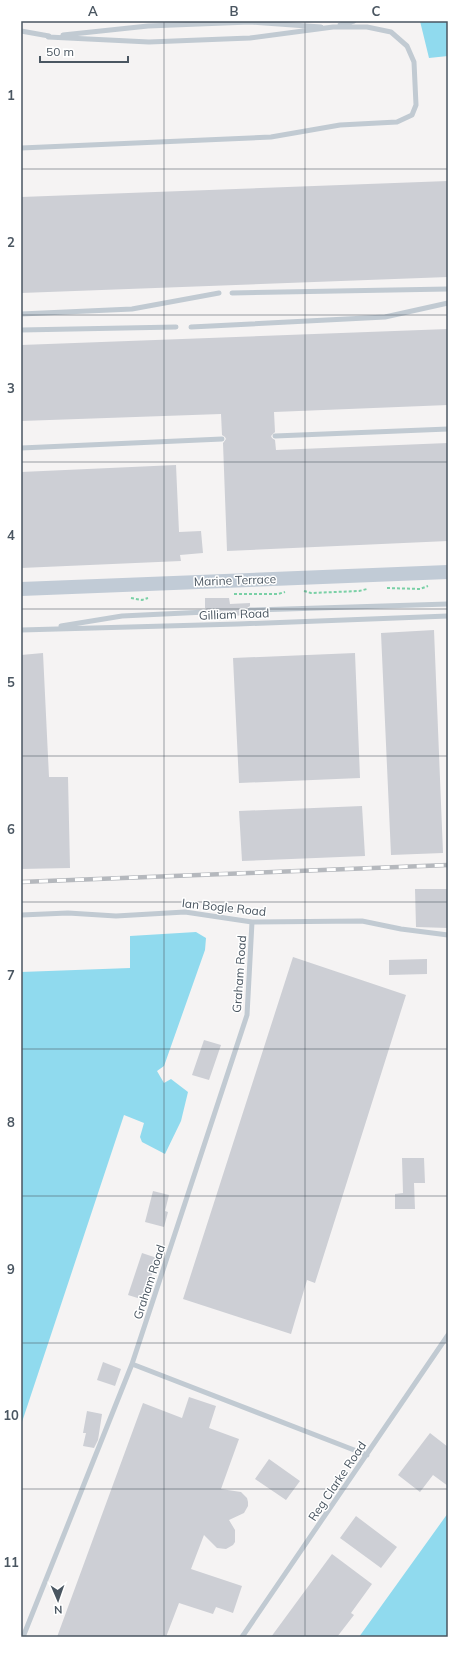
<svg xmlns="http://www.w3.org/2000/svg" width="469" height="1658" font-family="Mulish,sans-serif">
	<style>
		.water { fill: #90daee }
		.building { fill: #cdcfd5 }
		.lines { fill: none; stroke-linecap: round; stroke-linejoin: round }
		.path { stroke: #7ad0a6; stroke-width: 2; stroke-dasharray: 3 2; stroke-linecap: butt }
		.lane { stroke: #c1cad2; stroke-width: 5 }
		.secondary { stroke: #c1cbd6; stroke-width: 14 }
		.rail-casing { stroke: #b5b8bd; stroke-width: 4.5 }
		.rail { stroke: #fff; stroke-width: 3; stroke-dasharray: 9; stroke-linecap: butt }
		.grid { fill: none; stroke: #4a5661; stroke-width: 1; stroke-opacity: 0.55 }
		.labels { text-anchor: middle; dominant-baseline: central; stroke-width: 3; stroke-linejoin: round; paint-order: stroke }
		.street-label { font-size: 12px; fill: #4a5661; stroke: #fff }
		.neatline { fill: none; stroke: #4a5661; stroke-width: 1.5 }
		.grid-label { font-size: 13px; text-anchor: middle; font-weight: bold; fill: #4a5661 }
	</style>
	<rect width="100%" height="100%" fill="#f5f3f3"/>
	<!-- water -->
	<path class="water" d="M 420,21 L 448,21 L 448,56 L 429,58 Z
		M 196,932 L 206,938 L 205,950 L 164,1066 L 157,1071 L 164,1083 L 171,1079 L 188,1092 L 181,1121 L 165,1154 L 142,1142 L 140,1137 L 144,1123 L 124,1115 L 21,1425 L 21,972 L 130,968 L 130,936 Z
		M 448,1513 L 448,1637 L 359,1637 Z"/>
	<!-- building -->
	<path class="building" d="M 448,181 L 448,277 L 21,293 L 21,197 Z
		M 448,329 L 448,405 L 274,412 L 275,432 L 271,436 L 272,438 L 275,440 L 276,450 L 448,443 L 448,541 L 227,551 L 223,443 L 226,439 L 225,437 L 222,435 L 221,414 L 21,421 L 21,345 Z
		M 176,465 L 179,532 L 201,531 L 203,553 L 180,555 L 181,561 L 21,568 L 21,472 Z
		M 205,598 L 229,598 L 230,604 L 250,603 L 250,606 L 247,608 L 246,611 L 250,615 L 206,617 L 210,612 L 209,610 L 205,608 Z
		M 434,630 L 443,853 L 391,855 L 381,633 Z
		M 43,653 L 49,777 L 68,777 L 70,868 L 21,869 L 21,655 Z
		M 355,653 L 360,778 L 239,783 L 233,658 Z
		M 362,806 L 365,856 L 242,861 L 239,811 Z
		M 415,889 L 448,889 L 448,928 L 416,927 Z
		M 293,957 L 406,995 L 315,1283 L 307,1280 L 291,1334 L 183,1299 Z
		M 427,959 L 427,974 L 389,975 L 389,960 Z
		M 204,1040 L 221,1045 L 209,1080 L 192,1075 Z
		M 402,1158 L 424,1158 L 425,1183 L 414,1183 L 415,1209 L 395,1209 L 395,1194 L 403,1193 Z
		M 153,1191 L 169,1195 L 165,1211 L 168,1212 L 164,1227 L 145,1222 Z
		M 142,1253 L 157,1258 L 144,1300 L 128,1295 Z
		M 103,1362 L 121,1369 L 115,1386 L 97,1380 Z
		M 189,1397 L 216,1406 L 209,1428 L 239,1439 L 221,1489 L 241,1492 L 247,1498 L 248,1502 L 248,1506 L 244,1513 L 229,1520 L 235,1530 L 235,1542 L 233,1545 L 226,1549 L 217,1548 L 204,1535 L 191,1569 L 242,1586 L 233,1613 L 216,1607 L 213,1614 L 179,1603 L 166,1637 L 57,1637 L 143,1403 L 182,1418 Z
		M 87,1411 L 102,1414 L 98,1440 L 94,1448 L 83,1446 L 86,1433 L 83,1433 Z
		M 430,1433 L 448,1447 L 448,1486 L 433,1475 L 420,1492 L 398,1475 Z
		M 269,1459 L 300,1481 L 286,1500 L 255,1479 Z
		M 356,1516 L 397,1547 L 381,1568 L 340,1538 Z
		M 332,1554 L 372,1584 L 351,1613 L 354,1615 L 337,1637 L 271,1637 Z"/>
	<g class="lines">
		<!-- path -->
		<path class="path" d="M 387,588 L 420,589 L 428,586
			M 304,591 L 311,593 L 359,591 L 367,589
			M 234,594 L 278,594 L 285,592
			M 131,598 L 142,600 L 148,598"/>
		<!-- lane -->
		<path class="lane" d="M 340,25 L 354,21
			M 21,31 L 49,36
			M 63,35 L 148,26 L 250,22 L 321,27
			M 21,148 L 271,137 L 340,125 L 397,122 L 412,115 L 416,105 L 414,62 L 407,46 L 391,32 L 367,27 L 333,27 L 250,38 L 149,42 L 48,37
			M 232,293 L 448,289
			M 21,314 L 132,309 L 219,293
			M 191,327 L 385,317 L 448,303
			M 21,330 L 176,327
			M 275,436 L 448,429
			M 21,448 L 222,439
			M 250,610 L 448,604
			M 61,626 L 122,616 L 206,612
			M 21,630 L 238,624 L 448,616
			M 21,915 L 68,913 L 116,916 L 185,912 L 252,922 L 362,921 L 401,929 L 448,935
			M 132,1364 L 367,1455
			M 23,1637 L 132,1364 L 247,1015 L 252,922
			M 242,1637 L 448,1335"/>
		<!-- secondary -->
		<path class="secondary" d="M 21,589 L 448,572"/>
		<defs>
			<path id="rail" d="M 21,882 L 448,865"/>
		</defs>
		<!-- rail casing -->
		<use href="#rail" class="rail-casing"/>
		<!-- rail -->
		<use href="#rail" class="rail"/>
	</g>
	<!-- grid -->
	<path class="grid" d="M 164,21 L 164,1637M 305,21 L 305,1637M 21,169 L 448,169M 21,315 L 448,315M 21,462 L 448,462M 21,609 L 448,609M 21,756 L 448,756M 21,902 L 448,902M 21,1049 L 448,1049M 21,1196 L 448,1196M 21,1343 L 448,1343M 21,1489 L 448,1489"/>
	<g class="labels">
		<!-- street labels -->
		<g class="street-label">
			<text transform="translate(235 580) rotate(-2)">Marine Terrace</text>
			<text transform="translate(234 614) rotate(-2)">Gilliam Road</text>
			<text transform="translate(224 907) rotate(6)">Ian Bogle Road</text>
			<text transform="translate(239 974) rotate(-86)">Graham Road</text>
			<text transform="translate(149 1282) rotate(-72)">Graham Road</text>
			<text transform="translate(337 1481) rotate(-56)">Reg Clarke Road</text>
		</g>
	</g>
	<!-- border -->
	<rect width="469" height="1658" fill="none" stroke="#ffffff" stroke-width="44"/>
	<!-- north arrow -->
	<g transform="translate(58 1600) rotate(178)" stroke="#ffffff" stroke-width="3" paint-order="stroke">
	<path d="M0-3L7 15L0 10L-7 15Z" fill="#4a5661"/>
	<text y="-6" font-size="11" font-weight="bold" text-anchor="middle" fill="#4a5661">N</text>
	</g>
	<!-- scale -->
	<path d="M40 56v6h88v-6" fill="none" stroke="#4a5661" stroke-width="2"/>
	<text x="46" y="56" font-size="12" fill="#4a5661" stroke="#ffffff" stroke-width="3" paint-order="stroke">50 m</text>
	<rect x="22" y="22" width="425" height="1614" class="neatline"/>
	<g class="grid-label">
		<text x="93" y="16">A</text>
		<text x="234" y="16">B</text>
		<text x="376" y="16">C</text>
		<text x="11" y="100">1</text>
		<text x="11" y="247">2</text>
		<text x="11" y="393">3</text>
		<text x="11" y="540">4</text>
		<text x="11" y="687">5</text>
		<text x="11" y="834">6</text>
		<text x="11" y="980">7</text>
		<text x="11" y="1127">8</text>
		<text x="11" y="1274">9</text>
		<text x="11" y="1420">10</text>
		<text x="11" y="1567">11</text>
	</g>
</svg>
